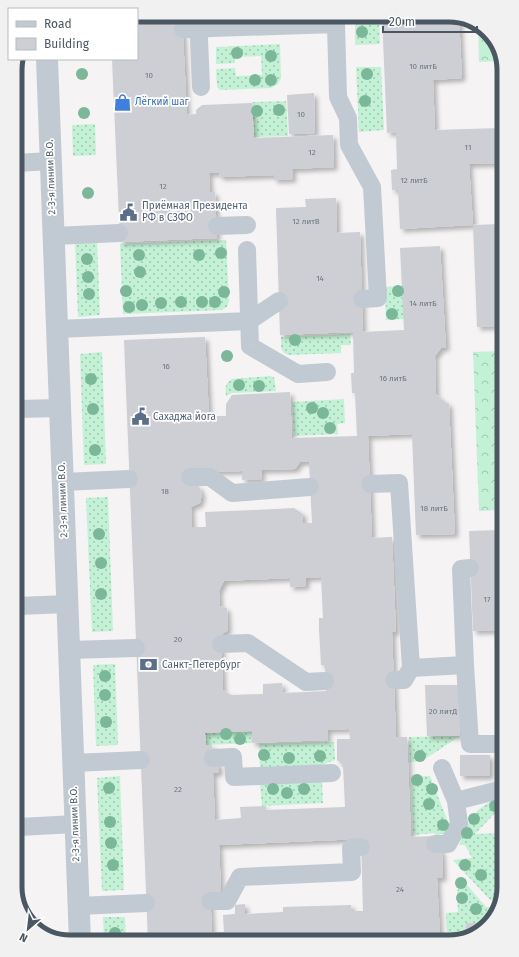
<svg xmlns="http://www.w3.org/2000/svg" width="519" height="957" font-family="'Fira Sans',sans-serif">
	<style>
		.grass { fill: url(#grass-dots) }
		.forest { fill: url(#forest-crowns) }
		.garden { fill: #c3f1d5 }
		.building { fill: #cdcfd5; fill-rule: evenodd; filter: url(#shadow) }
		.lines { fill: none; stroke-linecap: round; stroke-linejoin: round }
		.lane { stroke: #c1cad2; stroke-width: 18 }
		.street { stroke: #c1cad2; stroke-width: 22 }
		.tree { fill: #7bb799 }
		.labels { text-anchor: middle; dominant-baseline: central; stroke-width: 3.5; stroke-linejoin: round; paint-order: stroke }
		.number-label { font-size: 8px; fill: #6b747e }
		.shop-label { font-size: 10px; fill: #366cbe; stroke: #fff; text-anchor: start }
		.street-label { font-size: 10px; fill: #4a5661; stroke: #fff }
		.service-label { font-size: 10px; fill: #4e5e75; stroke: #fff; text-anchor: start }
		.rim { fill: none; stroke: #4a5661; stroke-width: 5 }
	</style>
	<defs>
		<pattern id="grass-dots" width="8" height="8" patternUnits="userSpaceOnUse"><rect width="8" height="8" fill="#c3f1d5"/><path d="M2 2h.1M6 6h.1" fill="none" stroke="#a0c6b0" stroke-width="1.8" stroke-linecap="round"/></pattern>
		<pattern id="forest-crowns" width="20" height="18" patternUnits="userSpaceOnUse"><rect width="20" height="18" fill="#c3f1d5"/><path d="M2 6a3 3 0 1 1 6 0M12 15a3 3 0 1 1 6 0" fill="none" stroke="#a0c6b0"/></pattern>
		<filter id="shadow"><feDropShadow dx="3.5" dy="3.5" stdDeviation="2" flood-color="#0004"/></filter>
	</defs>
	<rect width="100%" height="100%" fill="#f5f3f3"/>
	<!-- grass -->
	<path class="grass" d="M 356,15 L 379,15 L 380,44 L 355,45 L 355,16 Z
		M 280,44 L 281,78 L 278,84 L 271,88 L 220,90 L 217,87 L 216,69 L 235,68 L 236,76 L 262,75 L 261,56 L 235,57 L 235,63 L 216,64 L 216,47 Z
		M 356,67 L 381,67 L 384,130 L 359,132 Z
		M 286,101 L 288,136 L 254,137 L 252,102 Z
		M 95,124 L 96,155 L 73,156 L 72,125 Z
		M 226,240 L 229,301 L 227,307 L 221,310 L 123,314 L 120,244 Z
		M 97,241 L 100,315 L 78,317 L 75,242 Z
		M 402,286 L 404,319 L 386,320 L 385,287 Z
		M 350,334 L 351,345 L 341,345 L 341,353 L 289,355 L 284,353 L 281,348 L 281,337 Z
		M 102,352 L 106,464 L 84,465 L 80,354 Z
		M 270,376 L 274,377 L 276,391 L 232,393 L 226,396 C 225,388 225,383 232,379 Z
		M 344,399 L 345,423 L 337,424 L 338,434 L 294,436 L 292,402 Z
		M 108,497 L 113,631 L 92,632 L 86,498 Z
		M 115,664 L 118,745 L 96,746 L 93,665 Z
		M 252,731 L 252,743 L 206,745 L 205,733 Z
		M 460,736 L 422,761 L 410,762 L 409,737 Z
		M 334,742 L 335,760 L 321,765 L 260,768 L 259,744 Z
		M 120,776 L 124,890 L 102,891 L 97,778 Z
		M 430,776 L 450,827 L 444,833 L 435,836 L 435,833 L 413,835 L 411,777 Z
		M 322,781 L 323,803 L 262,806 L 260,784 Z
		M 503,798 L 504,814 L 494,814 L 475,834 L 504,833 L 504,891 L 501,900 L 490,900 L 453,860 L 472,858 L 465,845 L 459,845 C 469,820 474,805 503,798 Z
		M 460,877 L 486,907 L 498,907 C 491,928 485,922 466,923 L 466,933 L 447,934 L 446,913 L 458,912 L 457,893 Z
		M 103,917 L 125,917 L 126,941 L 104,942 Z"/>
	<!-- forest -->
	<path class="forest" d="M 478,24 L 480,24 L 500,48 L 500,61 L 479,62 Z
		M 501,351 L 502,510 L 479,511 L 473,352 Z"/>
	<!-- garden -->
	<path class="garden" d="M 503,630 L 503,683 L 497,683 L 494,631 Z"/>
	<!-- building -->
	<path class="building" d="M 137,15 L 182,15 L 187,115 L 196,114 L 196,110 L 202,105 L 252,103 L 254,138 L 333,135 L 334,167 L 292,169 L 293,179 L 274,180 L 274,175 L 220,177 L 219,173 L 209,173 L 210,192 L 215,192 L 217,238 L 120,242 L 112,59 L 137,59 Z
		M 382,15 L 453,15 L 459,17 L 462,78 L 433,80 L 435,130 L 500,128 L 500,163 L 469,164 L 473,225 L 400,229 L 398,190 L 392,190 L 391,170 L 397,169 L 396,132 L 387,133 Z
		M 314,93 L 315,133 L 289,134 L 287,95 Z
		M 336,198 L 337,233 L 360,232 L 363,332 L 404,330 L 400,248 L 440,246 L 446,348 L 441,348 L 435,356 L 436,394 L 444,401 L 449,404 L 455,534 L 416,535 L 412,434 L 368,436 L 372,538 L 392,537 L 396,632 L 392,632 L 396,737 L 407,737 L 411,837 L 435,836 L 442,853 L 443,878 L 437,878 L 440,936 L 466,935 L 466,923 L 489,923 L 471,938 L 433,938 L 433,936 L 402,938 L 148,941 L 124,340 L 205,337 L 209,416 L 226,416 L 226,404 L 232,395 L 290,392 L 292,438 L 357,436 L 355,393 L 352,393 L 351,373 L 354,373 L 353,332 L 280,335 L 276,208 L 306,207 L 305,199 ZM 300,462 L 309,462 L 312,523 L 303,523 L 303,514 L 294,508 L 255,510 L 205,512 L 206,527 L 192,527 L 191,507 L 200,503 L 202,494 L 199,486 L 190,484 L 202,472 L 242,471 L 242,480 L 262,479 L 261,470 L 295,469 ZM 321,577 L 323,618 L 319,618 L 319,629 L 321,665 L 325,665 L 326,691 L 283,693 L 282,683 L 263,684 L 263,694 L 231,695 L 223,690 L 221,635 L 228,630 L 227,608 L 220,606 L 219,591 L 224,581 L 290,578 L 290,587 L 306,586 L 306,578 ZM 349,729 L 350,739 L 337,739 L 337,760 L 343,765 L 345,807 L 266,810 L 266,806 L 240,807 L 241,818 L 215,820 L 213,773 L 219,773 L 219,763 L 213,763 L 212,745 L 206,745 L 205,733 L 252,731 L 252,743 L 328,740 L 327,730 ZM 361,839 L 363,911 L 352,911 L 351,905 L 283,907 L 283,912 L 245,914 L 245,904 L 235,905 L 235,914 L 223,915 L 224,932 L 212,932 L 210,892 L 221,891 L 219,845 Z
		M 501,224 L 501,326 L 477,327 L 473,225 Z
		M 502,530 L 503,630 L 473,631 L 469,531 Z
		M 425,685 L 459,685 L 460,736 L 427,736 Z
		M 460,755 L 490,755 L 490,776 L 460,776 Z"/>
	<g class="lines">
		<!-- lane -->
		<path class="lane" d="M 198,15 L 201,87
			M 183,29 L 336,24 L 338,97 L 348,118 L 349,145 L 372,187 L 378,298 L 362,299
			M 16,163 L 51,161
			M 217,226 L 247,225
			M 54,236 L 119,233
			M 247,250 L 250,346 L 298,374 L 327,372
			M 57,329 L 249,321 L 279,301
			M 17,409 L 60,408
			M 190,477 L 210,477 L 232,493 L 310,487
			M 63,482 L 129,479
			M 370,484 L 399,483 L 411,668
			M 18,606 L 67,604
			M 221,644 L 248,643 L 306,682 L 325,681
			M 69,650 L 136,648
			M 465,665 L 461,569 L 470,568
			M 394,680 L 404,680 L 411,668 L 465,665 L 470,744 L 498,744 L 503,745
			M 213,758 L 233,757 L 234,777 L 332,773
			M 73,763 L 141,760
			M 456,801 L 503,789
			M 19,827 L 75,824
			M 435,844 L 448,844 L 459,824 L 456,801 L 442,768
			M 210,901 L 227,901 L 240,877 L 352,872 L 351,848 L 361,847
			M 78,906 L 146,903"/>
		<!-- street -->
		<path class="street" d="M 47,59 L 80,942"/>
	</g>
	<!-- trees -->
	<g class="tree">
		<circle cx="362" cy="32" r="6"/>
		<circle cx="237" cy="53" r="6"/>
		<circle cx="271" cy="56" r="6"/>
		<circle cx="82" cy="74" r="6"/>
		<circle cx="367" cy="74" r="6"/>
		<circle cx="255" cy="80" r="6"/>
		<circle cx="271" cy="80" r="6"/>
		<circle cx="365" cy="101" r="6"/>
		<circle cx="279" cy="110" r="6"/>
		<circle cx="257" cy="111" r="6"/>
		<circle cx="84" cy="113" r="6"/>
		<circle cx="88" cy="193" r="6"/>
		<circle cx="221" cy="253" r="6"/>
		<circle cx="139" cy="255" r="6"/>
		<circle cx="199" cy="255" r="6"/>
		<circle cx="87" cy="259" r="6"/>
		<circle cx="140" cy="272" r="6"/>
		<circle cx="88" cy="277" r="6"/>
		<circle cx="126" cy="291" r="6"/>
		<circle cx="398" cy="291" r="6"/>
		<circle cx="224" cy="292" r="6"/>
		<circle cx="89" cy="294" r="6"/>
		<circle cx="181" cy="302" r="6"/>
		<circle cx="202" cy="302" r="6"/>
		<circle cx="215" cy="302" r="6"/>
		<circle cx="161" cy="303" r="6"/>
		<circle cx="142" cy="305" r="6"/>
		<circle cx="129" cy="307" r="6"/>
		<circle cx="392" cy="314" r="6"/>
		<circle cx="295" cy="340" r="6"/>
		<circle cx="227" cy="356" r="6"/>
		<circle cx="91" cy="379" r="6"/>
		<circle cx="239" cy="385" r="6"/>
		<circle cx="259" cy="386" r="6"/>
		<circle cx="312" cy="408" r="6"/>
		<circle cx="93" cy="409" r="6"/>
		<circle cx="323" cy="413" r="6"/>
		<circle cx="330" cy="428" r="6"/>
		<circle cx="95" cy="450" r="6"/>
		<circle cx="99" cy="534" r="6"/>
		<circle cx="101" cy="563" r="6"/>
		<circle cx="101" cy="594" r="6"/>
		<circle cx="105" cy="676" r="6"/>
		<circle cx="105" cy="695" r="6"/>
		<circle cx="106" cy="722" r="6"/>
		<circle cx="226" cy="734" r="6"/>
		<circle cx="240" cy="739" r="6"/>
		<circle cx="264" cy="755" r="6"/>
		<circle cx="320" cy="756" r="6"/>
		<circle cx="420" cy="756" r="6"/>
		<circle cx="289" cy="758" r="6"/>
		<circle cx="417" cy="780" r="6"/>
		<circle cx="109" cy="788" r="6"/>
		<circle cx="273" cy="789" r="6"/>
		<circle cx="304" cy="789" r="6"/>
		<circle cx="432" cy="789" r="6"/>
		<circle cx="287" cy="793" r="6"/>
		<circle cx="429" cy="804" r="6"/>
		<circle cx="495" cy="806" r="6"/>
		<circle cx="474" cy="819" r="6"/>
		<circle cx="110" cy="822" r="6"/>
		<circle cx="443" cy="825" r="6"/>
		<circle cx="467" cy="833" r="6"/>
		<circle cx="111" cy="843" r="6"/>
		<circle cx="113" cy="865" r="6"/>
		<circle cx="465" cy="865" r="6"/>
		<circle cx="481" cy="875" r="6"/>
		<circle cx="461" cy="883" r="6"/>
		<circle cx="462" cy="898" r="6"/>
		<circle cx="476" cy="909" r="6"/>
		<circle cx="115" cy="933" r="6"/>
	</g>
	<!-- icons -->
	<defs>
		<symbol id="shop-bare" viewBox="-9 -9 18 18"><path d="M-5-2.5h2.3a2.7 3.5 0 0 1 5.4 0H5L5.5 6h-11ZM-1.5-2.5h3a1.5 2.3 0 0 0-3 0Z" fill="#3f7fe0" stroke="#fff" stroke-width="2.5" paint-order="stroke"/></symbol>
		<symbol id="civic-bare" viewBox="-9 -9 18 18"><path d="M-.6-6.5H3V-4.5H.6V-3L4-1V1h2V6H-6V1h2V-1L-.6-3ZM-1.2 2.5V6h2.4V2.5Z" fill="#5c6f8a" stroke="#fff" stroke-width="2.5" paint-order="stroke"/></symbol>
		<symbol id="bank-bare" viewBox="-9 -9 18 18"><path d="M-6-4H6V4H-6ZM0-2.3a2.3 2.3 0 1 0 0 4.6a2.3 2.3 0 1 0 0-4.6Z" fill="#5c6f8a" stroke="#fff" stroke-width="2.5" paint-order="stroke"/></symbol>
	</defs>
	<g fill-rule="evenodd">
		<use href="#shop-bare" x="110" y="90" width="25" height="25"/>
		<use href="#civic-bare" x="116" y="200" width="25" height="25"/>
		<use href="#civic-bare" x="128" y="404" width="25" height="25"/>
		<use href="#bank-bare" x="136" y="652" width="25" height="25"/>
	</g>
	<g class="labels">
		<!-- number labels -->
		<g class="number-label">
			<text x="423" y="66">10 литБ</text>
			<text x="149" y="75">10</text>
			<text x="301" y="114">10</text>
			<text x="468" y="147">11</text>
			<text x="312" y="152">12</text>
			<text x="414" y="180">12 литБ</text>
			<text x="163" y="186">12</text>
			<text x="306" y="221">12 литВ</text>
			<text x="320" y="278">14</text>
			<text x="423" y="303">14 литБ</text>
			<text x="166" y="366">16</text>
			<text x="393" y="378">16 литБ</text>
			<text x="165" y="491">18</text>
			<text x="434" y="508">18 литБ</text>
			<text x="487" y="599">17</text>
			<text x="178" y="639">20</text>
			<text x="443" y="711">20 литД</text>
			<text x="178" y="789">22</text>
			<text x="400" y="889">24</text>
		</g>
		<!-- shop labels -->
		<g class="shop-label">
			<text x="135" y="102">Лёгкий шаг</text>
		</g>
		<!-- street labels -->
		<g class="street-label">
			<text transform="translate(51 177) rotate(-92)">2-3-я линии В.О.</text>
			<text transform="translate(63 500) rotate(-92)">2-3-я линии В.О.</text>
			<text transform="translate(75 824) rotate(-92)">2-3-я линии В.О.</text>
		</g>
		<!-- service labels -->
		<g class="service-label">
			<text x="142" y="206">Приёмная Президента<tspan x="142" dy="12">РФ в СЗФО</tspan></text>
			<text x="153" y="417">Сахаджа йога</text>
			<text x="162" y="665">Санкт-Петербург</text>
		</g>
	</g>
	<!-- crop -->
	<path d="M0 0H519V957H0ZM70 22H449A48 48 0 0 1 497 70V887A48 48 0 0 1 449 935H70A48 48 0 0 1 22 887V70A48 48 0 0 1 70 22Z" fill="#f1f1f2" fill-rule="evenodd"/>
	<path class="rim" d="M70 22H449A48 48 0 0 1 497 70V887A48 48 0 0 1 449 935H70A48 48 0 0 1 22 887V70A48 48 0 0 1 70 22Z"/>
	<!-- legend -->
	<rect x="8" y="8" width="130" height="52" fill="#ffffff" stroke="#b7bbc0"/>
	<rect x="16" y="21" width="20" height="6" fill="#c1cad2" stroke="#b7bbc0"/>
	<text x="44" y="28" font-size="12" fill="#4a5661">Road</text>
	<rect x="16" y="38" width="20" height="12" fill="#cdcfd5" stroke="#b7bbc0"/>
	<text x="44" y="48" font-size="12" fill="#4a5661">Building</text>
	<!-- north arrow -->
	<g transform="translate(28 929) rotate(208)" stroke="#ffffff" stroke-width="3" paint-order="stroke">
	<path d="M0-3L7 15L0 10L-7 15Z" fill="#4a5661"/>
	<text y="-6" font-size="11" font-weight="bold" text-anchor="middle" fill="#4a5661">N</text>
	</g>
	<!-- scale -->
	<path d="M383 26v6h94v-6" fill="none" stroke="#4a5661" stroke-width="2"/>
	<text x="389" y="26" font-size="12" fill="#4a5661" stroke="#ffffff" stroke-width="3" paint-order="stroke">20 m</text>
</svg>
